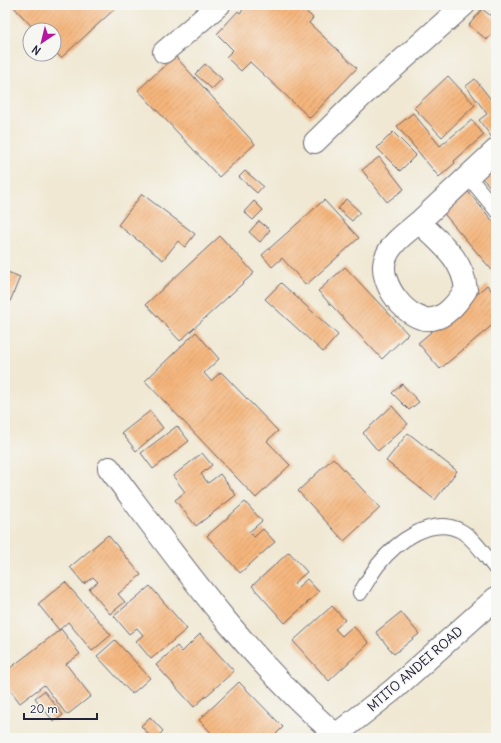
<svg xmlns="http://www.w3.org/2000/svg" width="501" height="743" font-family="Delius,sans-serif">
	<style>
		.building { fill: url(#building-hatch) }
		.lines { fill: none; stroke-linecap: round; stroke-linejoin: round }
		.lane-casing { stroke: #6a6770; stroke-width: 16 }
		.street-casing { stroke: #6a6770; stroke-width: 24 }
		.lane { stroke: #fff; stroke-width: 14 }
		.street { stroke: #fff; stroke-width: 22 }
		.labels { text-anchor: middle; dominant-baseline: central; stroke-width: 3.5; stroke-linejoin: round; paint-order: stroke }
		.street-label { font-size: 13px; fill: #22223b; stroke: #f6f6f2 }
	</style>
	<defs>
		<pattern id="building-hatch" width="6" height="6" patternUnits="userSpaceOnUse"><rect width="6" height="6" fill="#f5b57c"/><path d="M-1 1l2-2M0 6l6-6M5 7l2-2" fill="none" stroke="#d29b6c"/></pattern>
	</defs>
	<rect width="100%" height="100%" fill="#f6f6f2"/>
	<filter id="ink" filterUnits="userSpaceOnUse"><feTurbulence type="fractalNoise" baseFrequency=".025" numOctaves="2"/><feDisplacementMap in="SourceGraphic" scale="8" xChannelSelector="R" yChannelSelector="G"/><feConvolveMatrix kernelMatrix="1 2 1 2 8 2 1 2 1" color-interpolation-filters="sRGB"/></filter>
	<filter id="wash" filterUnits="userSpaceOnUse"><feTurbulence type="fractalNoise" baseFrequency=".012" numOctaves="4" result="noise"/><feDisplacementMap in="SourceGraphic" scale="16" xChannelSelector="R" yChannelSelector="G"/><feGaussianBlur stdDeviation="0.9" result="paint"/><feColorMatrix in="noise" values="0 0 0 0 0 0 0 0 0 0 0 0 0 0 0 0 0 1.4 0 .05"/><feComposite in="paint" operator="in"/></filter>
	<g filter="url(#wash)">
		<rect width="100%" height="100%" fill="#f0e8d3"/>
		<g id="blocks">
			<!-- building -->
			<path class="building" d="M 12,5 L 119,5 L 61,58 L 54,50 L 54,30 L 35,30 Z
				M 247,5 L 299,5 L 313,18 L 309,23 L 357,68 L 310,118 L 250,62 L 241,71 L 226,57 L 233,50 L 217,34 L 238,11 L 240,13 Z
				M 482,9 L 496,20 L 496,29 L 487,40 L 469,25 Z
				M 175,56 L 255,144 L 219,177 L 138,90 Z
				M 205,64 L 222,79 L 212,89 L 195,74 Z
				M 448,76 L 475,105 L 442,137 L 414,108 Z
				M 475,79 L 496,106 L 496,137 L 493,139 L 479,120 L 487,114 L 466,86 Z
				M 413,113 L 440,146 L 472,120 L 484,135 L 454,161 L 455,163 L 439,177 L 397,126 Z
				M 393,132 L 416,155 L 400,171 L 377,148 Z
				M 379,157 L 404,189 L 387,202 L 362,170 Z
				M 496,165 L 496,193 L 482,178 Z
				M 245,171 L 263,186 L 257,193 L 239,177 Z
				M 465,188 L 496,225 L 496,275 L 440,209 Z
				M 142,194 L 195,234 L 185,247 L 178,241 L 163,260 L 118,225 Z
				M 346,199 L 360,212 L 352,221 L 338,209 Z
				M 324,200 L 359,238 L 306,285 L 282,258 L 272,267 L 262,255 Z
				M 254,201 L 263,210 L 253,220 L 244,212 Z
				M 259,221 L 270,230 L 260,242 L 249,232 Z
				M 220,236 L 254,273 L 180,341 L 146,304 Z
				M 345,267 L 408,334 L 382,359 L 318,291 Z
				M 5,271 L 20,277 L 5,314 Z
				M 281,283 L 338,335 L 323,352 L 265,299 Z
				M 487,285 L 496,296 L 496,322 L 440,369 L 418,343 Z
				M 196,332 L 219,359 L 204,373 L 211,381 L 221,372 L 278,431 L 267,441 L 290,465 L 256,498 L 145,381 Z
				M 402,384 L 419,402 L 409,410 L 392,393 Z
				M 392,406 L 408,424 L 378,451 L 363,433 Z
				M 150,411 L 163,428 L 136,451 L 122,433 Z
				M 177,426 L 189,441 L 153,469 L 141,453 Z
				M 496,429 L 496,436 L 492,433 Z
				M 408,433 L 457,471 L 435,500 L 386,461 Z
				M 202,453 L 212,465 L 201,474 L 208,483 L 220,474 L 236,495 L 196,526 L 175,500 L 185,492 L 173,476 Z
				M 333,458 L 380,508 L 344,541 L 298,491 Z
				M 245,502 L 262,521 L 249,532 L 254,537 L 263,529 L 275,542 L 240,573 L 207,536 Z
				M 108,535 L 141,575 L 118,594 L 125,602 L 110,614 L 89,589 L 98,582 L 93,577 L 84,584 L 70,567 Z
				M 289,552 L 307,572 L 294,583 L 298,587 L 307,579 L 319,592 L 285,623 L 252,586 Z
				M 65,582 L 111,635 L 92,651 L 68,622 L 59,630 L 38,604 Z
				M 150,586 L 187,629 L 151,659 L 136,641 L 143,635 L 137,628 L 129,634 L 114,616 Z
				M 332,606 L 345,620 L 335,629 L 342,636 L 353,626 L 369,643 L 329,681 L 293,641 Z
				M 401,612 L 419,634 L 394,654 L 376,632 Z
				M 61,629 L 80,654 L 66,664 L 91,696 L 67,715 L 44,685 L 20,703 L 5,683 L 5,672 Z
				M 200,634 L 234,671 L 194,707 L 156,665 L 177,646 L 182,652 Z
				M 115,640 L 150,678 L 132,694 L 97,656 Z
				M 239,682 L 283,727 L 272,738 L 216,738 L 199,720 Z
				M 44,691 L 63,715 L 54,722 L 35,698 Z
				M 150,717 L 163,731 L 156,738 L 152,738 L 141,726 Z"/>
		</g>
	</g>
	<g filter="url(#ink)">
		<use href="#blocks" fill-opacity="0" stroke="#6a6770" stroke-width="1"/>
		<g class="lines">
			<defs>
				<path id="lane" d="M 468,176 L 496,210
					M 360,593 C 366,584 371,574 378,565 C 396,542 432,515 461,531 C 475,539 486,557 496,569"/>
				<path id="street" d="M 164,52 L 219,5
					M 315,142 L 363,95 L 464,5
					M 419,222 C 440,243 463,258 466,290 C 458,301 447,317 432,319 C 408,323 378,283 385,260 C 390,243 406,233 419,222 Z
					M 419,222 L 496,150
					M 109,468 C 179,561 247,658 336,735
					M 332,738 L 393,690 L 496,598"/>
			</defs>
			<!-- lane casing -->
			<use href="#lane" class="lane-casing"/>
			<!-- street casing -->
			<use href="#street" class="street-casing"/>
			<!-- lane -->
			<use href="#lane" class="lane"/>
			<!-- street -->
			<use href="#street" class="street"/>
		</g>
	</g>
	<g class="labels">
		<!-- street labels -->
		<g class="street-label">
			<text transform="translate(415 669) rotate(-41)">MTITO ANDEI ROAD</text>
		</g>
	</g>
	<!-- margin -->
	<rect width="501" height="743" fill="none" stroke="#f6f6f2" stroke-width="20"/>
	<!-- north arrow -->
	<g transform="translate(42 42) rotate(215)"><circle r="19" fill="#f6f6f2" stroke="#a1a1a9"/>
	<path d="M0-3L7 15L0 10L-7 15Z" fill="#b5179e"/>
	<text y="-6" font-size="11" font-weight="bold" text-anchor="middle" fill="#22223b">N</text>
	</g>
	<!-- scale -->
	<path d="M24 713v6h73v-6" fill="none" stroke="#22223b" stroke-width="2"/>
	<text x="30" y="713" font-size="12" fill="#22223b" stroke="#f6f6f2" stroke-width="3" paint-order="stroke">20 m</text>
</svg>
